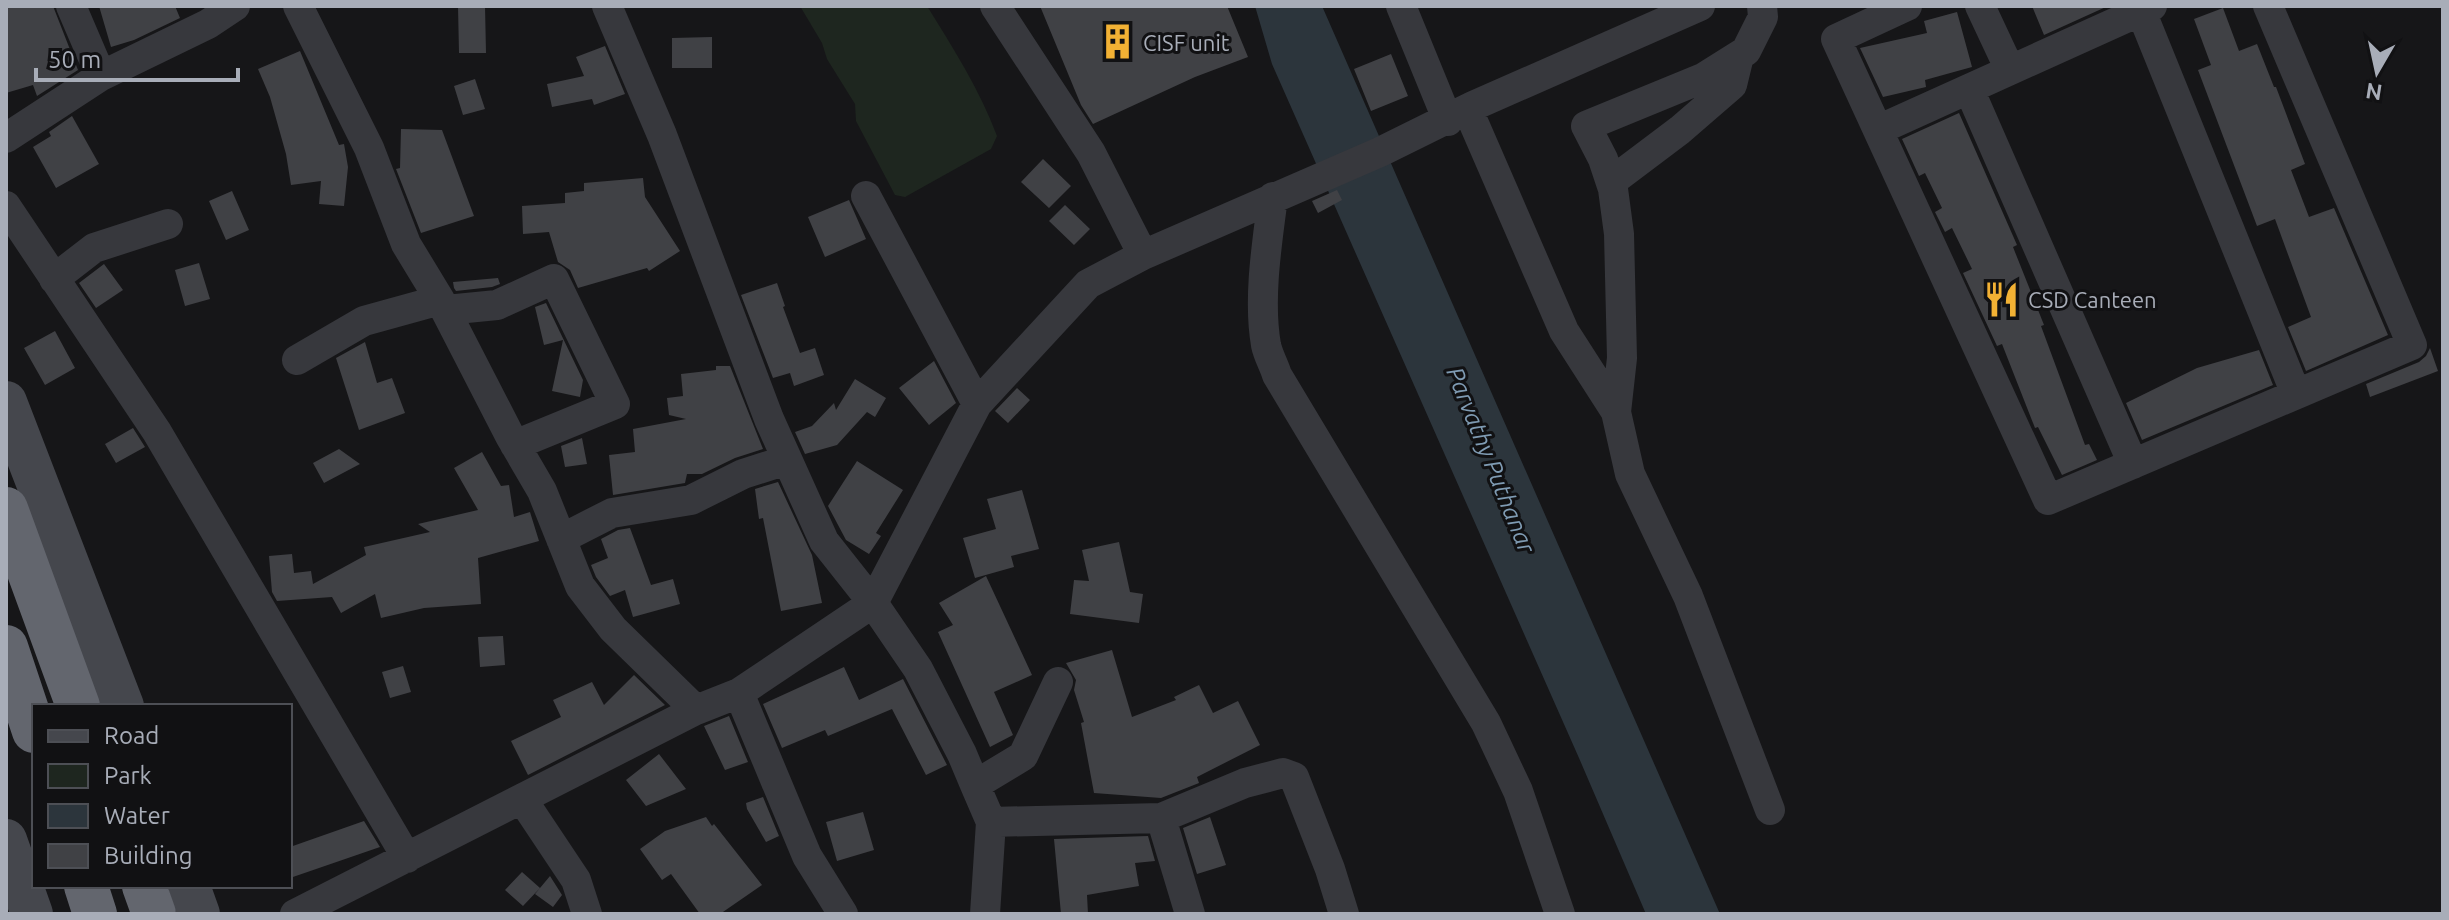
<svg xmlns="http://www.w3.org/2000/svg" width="2449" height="920" font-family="Ubuntu,sans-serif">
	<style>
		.green { fill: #1e261f }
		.water { fill: #2c353c }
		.building { fill: #404145 }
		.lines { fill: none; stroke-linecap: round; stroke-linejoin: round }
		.street { stroke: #37383d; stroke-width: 30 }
		.secondary { stroke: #45474d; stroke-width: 42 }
		.highway { stroke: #63666e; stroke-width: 44 }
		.labels { text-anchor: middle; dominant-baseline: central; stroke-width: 6; stroke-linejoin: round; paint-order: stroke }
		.poi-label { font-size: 22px; fill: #a8adb8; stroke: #111113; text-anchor: start }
		.water-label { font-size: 24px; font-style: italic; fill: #7f9bb3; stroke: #111113 }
	</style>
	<rect width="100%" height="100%" fill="#161618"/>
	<!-- green -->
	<path class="green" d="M 800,6 L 927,6 C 953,48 980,90 997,136 L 991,149 L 905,197 L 895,195 L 856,121 L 855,104 L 827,59 L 822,43 Z"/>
	<!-- water -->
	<path class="water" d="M 1255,6 L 1322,6 L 1720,914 L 1646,914 L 1579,758 L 1272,64 Z"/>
	<!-- building -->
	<path class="building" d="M 6,6 L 53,6 L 78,70 L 37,96 L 33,85 L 6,93 Z
		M 99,6 L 175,6 L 180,18 L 134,40 L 111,47 Z
		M 458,6 L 485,6 L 486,53 L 459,53 Z
		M 1040,6 L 1227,6 L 1248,57 L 1195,77 L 1093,124 L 1081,105 Z
		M 2032,6 L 2108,6 L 2044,35 Z
		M 2223,8 L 2239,51 L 2257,44 L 2274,87 L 2276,87 L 2305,164 L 2291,170 L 2309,217 L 2334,208 L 2388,335 L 2306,371 L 2288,327 L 2311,317 L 2275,219 L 2257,226 L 2198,70 L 2211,65 L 2194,19 Z
		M 1957,12 L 1972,67 L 1925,80 L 1926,87 L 1883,97 L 1860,48 L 1927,33 L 1924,21 Z
		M 712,37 L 712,68 L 672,68 L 672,38 Z
		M 605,46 L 625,94 L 594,105 L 592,99 L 552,107 L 547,84 L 584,76 L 576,57 Z
		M 300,51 L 339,145 L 344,144 L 348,167 L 344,206 L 319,204 L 321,181 L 291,185 L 286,154 L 270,97 L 258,69 Z
		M 1391,54 L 1408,96 L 1371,111 L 1354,69 Z
		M 475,79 L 485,109 L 463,115 L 454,86 Z
		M 1959,113 L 2017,245 L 2013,247 L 2044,325 L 2041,326 L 2085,445 L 2089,444 L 2097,460 L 2062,475 L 2038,427 L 2035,428 L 2002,344 L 1997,346 L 1963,273 L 1972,269 L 1952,228 L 1945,232 L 1935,212 L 1942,208 L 1925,173 L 1919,176 L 1902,139 Z
		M 72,116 L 99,164 L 56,188 L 33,147 L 51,136 L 49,132 Z
		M 401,129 L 442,130 L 474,216 L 421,233 L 396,169 L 400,168 Z
		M 1043,159 L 1071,186 L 1049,208 L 1021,182 Z
		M 643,178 L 645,197 L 680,251 L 649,271 L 647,268 L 578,288 L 570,270 L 558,262 L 549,232 L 523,234 L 522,206 L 565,203 L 565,193 L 584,191 L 584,183 Z
		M 1337,190 L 1342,200 L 1318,213 L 1312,201 Z
		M 232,191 L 249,230 L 226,240 L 209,201 Z
		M 849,200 L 866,239 L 825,257 L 808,217 Z
		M 1065,205 L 1090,229 L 1074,245 L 1049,221 Z
		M 199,263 L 210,299 L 185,306 L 175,270 Z
		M 104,264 L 123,290 L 96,308 L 79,283 Z
		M 498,278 L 500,284 L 492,287 L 456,291 L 454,288 L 453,282 Z
		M 777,283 L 785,306 L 783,307 L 800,353 L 815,348 L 824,375 L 794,386 L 790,373 L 773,378 L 741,295 Z
		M 546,303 L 583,380 L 580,397 L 552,391 L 563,340 L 544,345 L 535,307 Z
		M 55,331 L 75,368 L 45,385 L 24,348 Z
		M 365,342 L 377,383 L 392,378 L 405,413 L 359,430 L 336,358 Z
		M 2430,348 L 2438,371 L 2370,397 L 2366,384 L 2419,362 L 2426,356 Z
		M 2259,350 L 2273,385 L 2142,440 L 2126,403 L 2197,368 Z
		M 934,361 L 956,403 L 929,425 L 899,388 Z
		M 716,366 L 730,366 L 763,449 L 735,458 L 702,474 L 687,474 L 685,483 L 613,495 L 609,455 L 635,452 L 633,429 L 686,419 L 669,415 L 667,398 L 683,396 L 681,374 L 716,370 Z
		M 855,379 L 886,398 L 875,417 L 867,412 L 837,445 L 805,454 L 795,432 L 812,426 L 834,403 L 836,410 Z
		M 1017,388 L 1030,400 L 1008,423 L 995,411 Z
		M 133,428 L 145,447 L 116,463 L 105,444 Z
		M 582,438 L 587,464 L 565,467 L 561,446 Z
		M 339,449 L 360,464 L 324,483 L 313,463 Z
		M 482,452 L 501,486 L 509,485 L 514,517 L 530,512 L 539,541 L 478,558 L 481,604 L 424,608 L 381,618 L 375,594 L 341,613 L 332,597 L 277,601 L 272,592 L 269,556 L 292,554 L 294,573 L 311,571 L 313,584 L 366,555 L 364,547 L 430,532 L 418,524 L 478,510 L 454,468 Z
		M 857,461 L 903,490 L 876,533 L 881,536 L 869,554 L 846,540 L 828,506 Z
		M 778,482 L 812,555 L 822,603 L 781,611 L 763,518 L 759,519 L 755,489 Z
		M 1022,490 L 1039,549 L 1011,556 L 1014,567 L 975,578 L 963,538 L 996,529 L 987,499 Z
		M 630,528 L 651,585 L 673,579 L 680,604 L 633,617 L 625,590 L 610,596 L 596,577 L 591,565 L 608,558 L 601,539 L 618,530 Z
		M 1119,542 L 1130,592 L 1143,594 L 1139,623 L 1070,614 L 1074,580 L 1089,581 L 1082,550 Z
		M 986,576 L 1032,675 L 994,692 L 1013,735 L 990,747 L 938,632 L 953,625 L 939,603 Z
		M 503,636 L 505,665 L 480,667 L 478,637 Z
		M 1112,650 L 1132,717 L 1176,700 L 1174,697 L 1199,685 L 1213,713 L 1238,701 L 1260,745 L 1197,777 L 1199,783 L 1161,798 L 1094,793 L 1081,723 L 1084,722 L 1074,690 L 1076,680 L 1066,663 Z
		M 403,666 L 411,692 L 390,698 L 382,672 Z
		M 844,667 L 859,700 L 903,679 L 947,765 L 926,775 L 892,709 L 828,736 L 825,730 L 782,748 L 763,704 Z
		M 634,675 L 665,705 L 528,775 L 511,741 L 561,717 L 553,700 L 592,682 L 604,705 Z
		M 729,716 L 748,762 L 725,770 L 704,726 Z
		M 659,754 L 686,789 L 646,806 L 626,780 Z
		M 763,797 L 779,836 L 766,842 L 747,809 L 746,803 Z
		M 863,812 L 874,850 L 837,861 L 826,822 Z
		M 706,817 L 712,826 L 714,824 L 762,885 L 720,914 L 700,914 L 671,874 L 662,880 L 640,849 L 665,831 Z
		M 1210,817 L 1226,865 L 1197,874 L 1183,828 Z
		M 364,821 L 380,847 L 290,878 L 290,847 Z
		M 1148,836 L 1155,861 L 1135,863 L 1139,886 L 1087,895 L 1088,914 L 1061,914 L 1054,839 Z
		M 522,872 L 540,888 L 523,906 L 505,890 Z
		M 550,876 L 562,895 L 553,907 L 535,894 Z"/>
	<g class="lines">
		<!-- street -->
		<path class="street" d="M 71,6 L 101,76
			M 298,6 L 369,148 L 406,244 L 440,300 L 510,436 L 542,491 L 580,586 L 613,629 L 696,710
			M 607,6 L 662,135 L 769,419 L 824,541 L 873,603 L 918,669 L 962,754 L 975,785 L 991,822 L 985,914
			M 995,6 L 1091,153 L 1143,255
			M 1401,6 L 1448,121
			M 1762,6 L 1763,17 L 1746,51 L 1703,78 L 1586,126 L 1603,159 L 1613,189 L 1619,234 L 1622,358 L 1616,412 L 1630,474 L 1688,596 L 1770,810
			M 1907,6 L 1836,39 L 2048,500 L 2412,345 L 2268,6
			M 1980,6 L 2010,70
			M 2141,11 L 2296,394
			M 1969,89 L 2133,464
			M 1468,110 L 1564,331 L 1616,412
			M 1878,130 L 2152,6
			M 6,138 L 101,76 L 208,24 L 235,6
			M 1611,182 L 1680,130 L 1732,85 L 1739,56
			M 866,196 L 977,404
			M 1273,197 C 1267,243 1258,299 1266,345 C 1268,355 1274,365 1277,375 L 1486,723 L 1518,791 L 1560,914
			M 6,206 L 157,432 L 407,858
			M 54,279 L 94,248 L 168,224
			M 446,310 L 497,305 L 554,279 L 615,404 L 515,445
			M 297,360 L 364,321 L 440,300
			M 561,539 L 612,513 L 691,500 L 743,474 L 787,460
			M 739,693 L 807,856 L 843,914
			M 975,785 L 1023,756 L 1058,682
			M 522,799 L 576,880 L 587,914
			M 1161,818 L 1190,914
			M 991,822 L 1161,818 L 1245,783 L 1283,773 L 1294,777 L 1330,869 L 1344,914
			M 295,914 L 696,710 L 739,693 L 873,603 L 977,404 L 1088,284 L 1143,255 L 1380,152 L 1473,106 L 1700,6"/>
		<!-- secondary -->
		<path class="secondary" d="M 6,402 L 123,706
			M 6,840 L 32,914
			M 189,886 L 199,914"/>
		<!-- highway -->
		<path class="highway" d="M 6,509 L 78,706
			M 6,647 L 34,731
			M 86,886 L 95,914
			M 144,886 L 154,914"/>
	</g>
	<!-- icons -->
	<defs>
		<symbol id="building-bare" viewBox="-9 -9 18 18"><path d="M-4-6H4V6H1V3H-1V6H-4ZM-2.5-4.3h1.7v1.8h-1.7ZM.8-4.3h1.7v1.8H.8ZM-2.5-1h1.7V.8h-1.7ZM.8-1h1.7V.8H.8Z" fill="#f2b134" stroke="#111113" stroke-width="2.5" paint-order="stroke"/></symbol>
		<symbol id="restaurant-bare" viewBox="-9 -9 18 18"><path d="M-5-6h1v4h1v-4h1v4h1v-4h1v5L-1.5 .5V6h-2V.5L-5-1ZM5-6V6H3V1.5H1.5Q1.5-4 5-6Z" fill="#f2b134" stroke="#111113" stroke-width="2.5" paint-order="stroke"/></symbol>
	</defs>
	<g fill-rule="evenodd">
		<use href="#building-bare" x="1092" y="16" width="51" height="51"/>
		<use href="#restaurant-bare" x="1976" y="274" width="51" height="51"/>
	</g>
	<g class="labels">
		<!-- poi labels -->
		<g class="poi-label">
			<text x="1143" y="42">CISF unit</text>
			<text x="2028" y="299">CSD Canteen</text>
		</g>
		<!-- water labels -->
		<g class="water-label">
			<text transform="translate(1491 460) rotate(68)">Parvathy Puthanar</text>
		</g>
	</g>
	<!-- border -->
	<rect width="2449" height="920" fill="none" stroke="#a8adb8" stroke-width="16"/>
	<!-- legend -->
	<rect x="32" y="704" width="260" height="184" fill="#111113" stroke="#4d4f55" stroke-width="2"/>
	<rect x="48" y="730" width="40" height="12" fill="#45474d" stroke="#4d4f55" stroke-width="2"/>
	<text x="104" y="744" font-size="24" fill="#a8adb8">Road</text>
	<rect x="48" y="764" width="40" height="24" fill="#1e261f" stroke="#4d4f55" stroke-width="2"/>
	<text x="104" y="784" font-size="24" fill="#a8adb8">Park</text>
	<rect x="48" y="804" width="40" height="24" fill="#2c353c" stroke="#4d4f55" stroke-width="2"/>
	<text x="104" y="824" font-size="24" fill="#a8adb8">Water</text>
	<rect x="48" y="844" width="40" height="24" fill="#404145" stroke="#4d4f55" stroke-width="2"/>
	<text x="104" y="864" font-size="24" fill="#a8adb8">Building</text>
	<!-- north arrow -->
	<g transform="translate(2377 72) rotate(189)" stroke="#111113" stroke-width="6" paint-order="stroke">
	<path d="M0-6L14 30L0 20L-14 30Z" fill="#a8adb8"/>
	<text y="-12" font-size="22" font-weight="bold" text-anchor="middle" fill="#a8adb8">N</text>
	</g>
	<!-- scale -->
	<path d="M36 68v12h202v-12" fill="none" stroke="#a8adb8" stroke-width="4"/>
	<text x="48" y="68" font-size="24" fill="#a8adb8" stroke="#111113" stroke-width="6" paint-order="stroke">50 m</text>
</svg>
